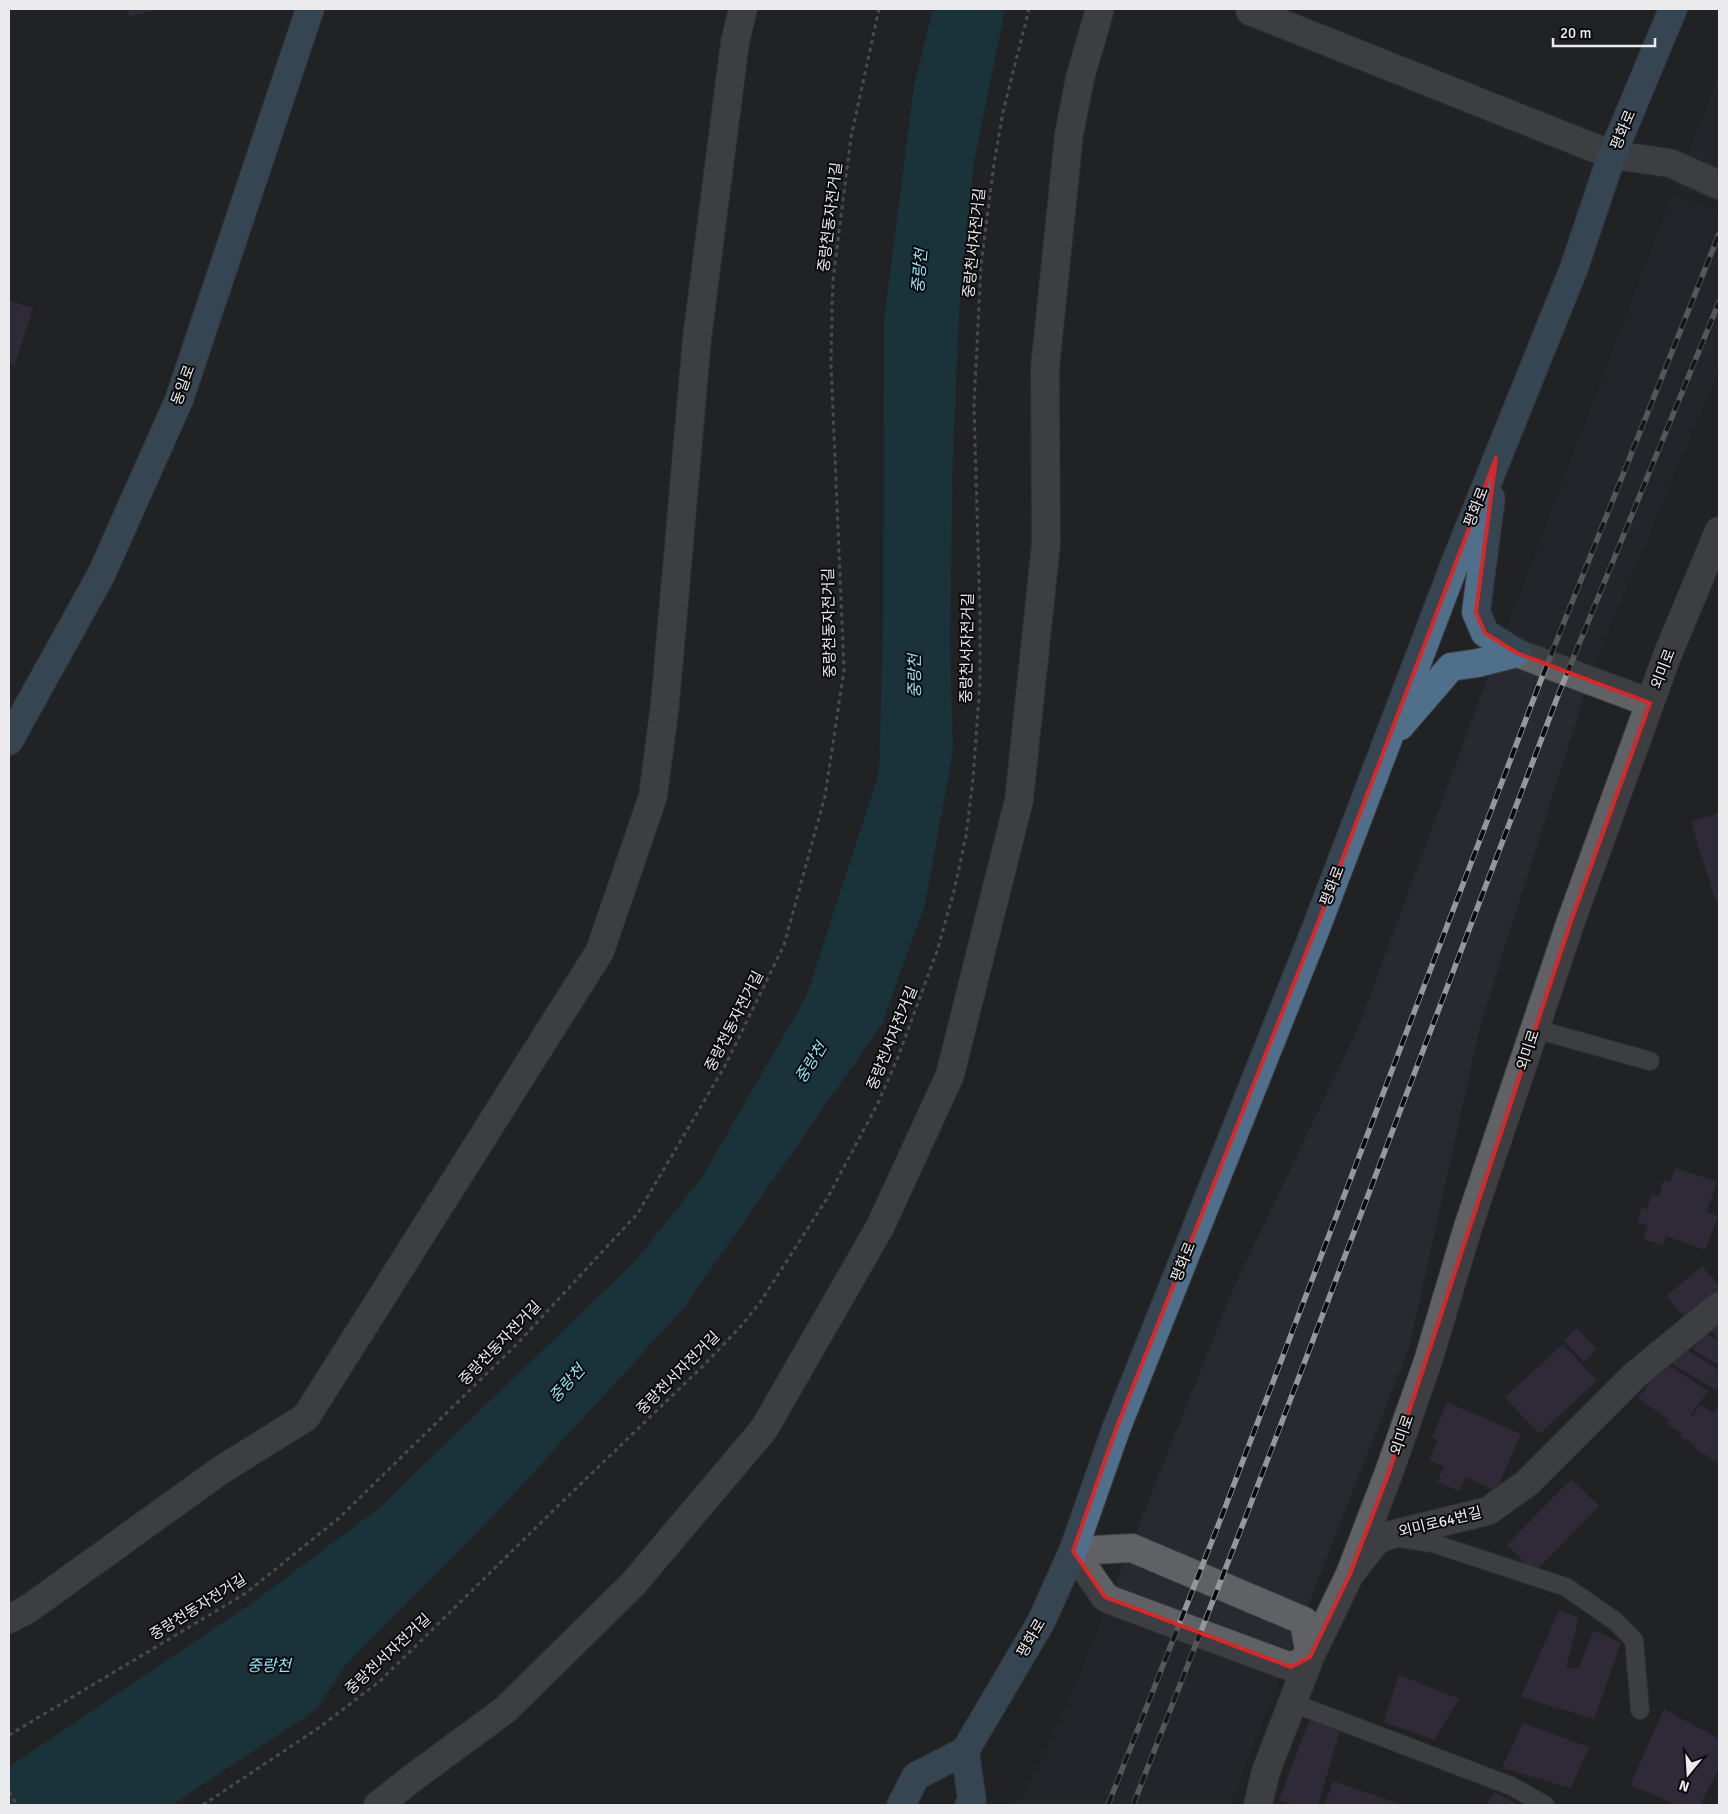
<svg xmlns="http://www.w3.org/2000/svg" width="1728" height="1814" font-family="Signika,'Noto Sans KR',sans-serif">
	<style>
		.built { fill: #282931 }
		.water { fill: #124553 }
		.building { fill: #413151 }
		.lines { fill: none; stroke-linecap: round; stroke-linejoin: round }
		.lane-casing { stroke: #3c3c3f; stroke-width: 20 }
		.street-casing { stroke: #3c3c3f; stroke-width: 30 }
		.secondary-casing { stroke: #3c3c3f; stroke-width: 30 }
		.path { stroke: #7b7b7d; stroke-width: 3; stroke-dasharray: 4 4; stroke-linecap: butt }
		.lane { stroke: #606164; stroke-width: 18 }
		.street { stroke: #606164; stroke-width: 28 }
		.secondary { stroke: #506f8b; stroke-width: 28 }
		.rail-casing { stroke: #969799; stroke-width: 5.5 }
		.rail { stroke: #0b0b0d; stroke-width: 4; stroke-dasharray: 11; stroke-linecap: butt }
		.marked { fill: none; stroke: #d62828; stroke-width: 4; stroke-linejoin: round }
		.labels { text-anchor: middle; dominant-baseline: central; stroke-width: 4; stroke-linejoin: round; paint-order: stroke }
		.street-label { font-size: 15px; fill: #ebebed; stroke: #0b0b0d }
		.water-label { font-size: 16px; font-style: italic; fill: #91e2fc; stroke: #0b0b0d }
	</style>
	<rect width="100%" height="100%" fill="#212224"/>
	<!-- built -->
	<path class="built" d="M 1719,75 L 1719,202 L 1674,188 Z
		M 1672,194 L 1719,212 L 1719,370 L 1593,668 L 1481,1023 L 1409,1348 L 1230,1805 L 1013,1805 L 1022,1797 L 1070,1698 L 1234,1287 L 1358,1028 L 1480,698 Z"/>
	<!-- water -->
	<path class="water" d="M 933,9 L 1005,9 L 974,162 L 959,313 L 953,453 L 950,640 L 953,751 L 925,904 L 882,1024 L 683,1309 L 498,1511 L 345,1666 L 317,1709 L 172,1805 L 9,1805 L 9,1767 L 259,1598 L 379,1508 L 633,1263 L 701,1179 L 806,997 L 879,773 L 883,632 L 884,322 L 914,86 Z"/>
	<!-- building -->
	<path class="building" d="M 128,9 L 158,9 L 129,17 Z
		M 9,300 L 33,308 L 14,366 L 9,363 Z
		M 1719,813 L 1719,901 L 1716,902 L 1691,822 Z
		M 1675,1168 L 1717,1182 L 1706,1212 L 1718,1216 L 1705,1250 L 1666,1236 L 1663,1246 L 1643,1239 L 1648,1226 L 1637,1222 L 1642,1207 L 1647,1209 L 1652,1194 L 1658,1197 L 1664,1180 L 1670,1182 Z
		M 1702,1266 L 1719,1286 L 1719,1295 L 1688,1322 L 1666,1296 Z
		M 1719,1322 L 1719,1340 L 1710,1330 Z
		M 1577,1328 L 1597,1349 L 1584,1362 L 1564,1341 Z
		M 1703,1332 L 1719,1341 L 1719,1359 L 1717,1364 L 1693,1350 Z
		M 1563,1344 L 1597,1381 L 1539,1434 L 1505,1397 Z
		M 1687,1350 L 1719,1370 L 1719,1384 L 1716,1390 L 1672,1364 Z
		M 1665,1363 L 1708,1391 L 1691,1414 L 1693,1416 L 1700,1405 L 1714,1413 L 1719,1405 L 1719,1463 L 1693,1447 L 1694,1445 L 1680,1436 L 1682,1433 L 1668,1425 L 1669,1420 L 1638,1398 L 1648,1385 L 1645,1383 Z
		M 1447,1402 L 1521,1434 L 1496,1491 L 1466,1477 L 1459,1491 L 1437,1482 L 1444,1467 L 1429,1460 L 1438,1440 L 1432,1437 Z
		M 1571,1479 L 1599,1506 L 1535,1572 L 1507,1545 Z
		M 1559,1610 L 1579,1618 L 1566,1668 L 1578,1669 L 1594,1630 L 1621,1643 L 1594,1719 L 1521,1697 Z
		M 1399,1675 L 1459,1699 L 1434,1740 L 1384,1722 Z
		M 1664,1709 L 1719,1739 L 1719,1768 L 1700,1805 L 1678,1805 L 1630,1785 Z
		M 1310,1718 L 1340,1731 L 1318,1805 L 1295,1805 L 1279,1800 Z
		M 1523,1723 L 1589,1747 L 1571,1788 L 1502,1768 Z
		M 1333,1781 L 1395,1802 L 1393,1805 L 1325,1805 Z
		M 1495,1792 L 1519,1805 L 1487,1805 Z"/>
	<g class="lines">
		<defs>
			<path id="lane" d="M 1535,1029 L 1650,1061
				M 1399,1538 L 1432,1543 L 1566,1587 L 1615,1621 L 1634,1640 L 1640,1710
				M 1293,1703 L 1511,1786 L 1545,1805"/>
			<path id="street" d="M 1250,11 L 1612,155 L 1670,163 L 1719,185
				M 1517,653 L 1650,703
				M 1132,1548 L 1304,1621 L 1310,1657 L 1291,1667 L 1113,1601 L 1105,1597 L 1073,1551 Z
				M 1350,1574 L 1388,1475 L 1428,1361 L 1468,1227 L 1571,921 L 1667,656 L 1719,531
				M 9,1619 L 28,1609 L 221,1470 L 306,1417 L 600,951 L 653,796 L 665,704 L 697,338 L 735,42 L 743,9
				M 378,1805 L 414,1777 L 506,1709 L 633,1584 L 764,1429 L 880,1227 L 950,1075 L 1019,800 L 1046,544 L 1045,368 L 1069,134 L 1080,78 L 1100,9
				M 1258,1805 L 1266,1771 L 1310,1657 L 1350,1574 L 1376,1541 L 1386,1536 L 1488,1511 L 1527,1483 L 1635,1375 L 1719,1306"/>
			<path id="secondary" d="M 1491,498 L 1476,612 L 1485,633 L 1517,653
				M 1400,726 L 1451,667 L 1478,663 L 1517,653
				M 9,741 L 101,575 L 179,400 L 310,9
				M 965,1751 L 972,1800 L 969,1805
				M 901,1805 L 916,1776 L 965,1751 L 1041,1622 L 1073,1551 L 1116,1429 L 1316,928 L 1457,558 L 1574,268 L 1612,155 L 1673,9"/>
		</defs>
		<!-- lane casing -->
		<use href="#lane" class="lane-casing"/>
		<!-- street casing -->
		<use href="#street" class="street-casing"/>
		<!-- secondary casing -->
		<use href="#secondary" class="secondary-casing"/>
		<!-- path -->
		<path class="path" d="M 9,1735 L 246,1593 L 339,1518 L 517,1344 L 638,1213 L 726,1064 L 784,945 L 825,796 L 844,670 L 831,364 L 832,310 L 833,280 L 851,137 L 879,9
			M 9,1792 L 17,1805
			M 203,1805 L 320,1727 L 380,1681 L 563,1501 L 705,1364 L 742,1325 L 761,1301 L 828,1197 L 878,1103 L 898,1057 L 937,951 L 954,891 L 966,836 L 973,779 L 980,682 L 980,616 L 974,405 L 981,265 L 994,164 L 1003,112 L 1029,9"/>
		<!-- lane -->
		<use href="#lane" class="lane"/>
		<!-- street -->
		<use href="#street" class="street"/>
		<!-- secondary -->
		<use href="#secondary" class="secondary"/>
		<defs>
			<path id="rail" d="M 1108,1805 L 1223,1513 L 1539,685 L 1719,234
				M 1133,1805 L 1248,1511 L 1559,693 L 1719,302"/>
		</defs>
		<!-- rail casing -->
		<use href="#rail" class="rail-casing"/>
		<!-- rail -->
		<use href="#rail" class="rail"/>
	</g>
	<!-- marked area -->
	<path d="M0 0H1728V1814H0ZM 1496,458 L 1476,612 L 1485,633 L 1517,653 L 1650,703 L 1571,921 L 1388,1475 L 1350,1574 L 1310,1657 L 1291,1667 L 1105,1597 L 1073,1551 L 1116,1429 L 1316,928 Z" fill="#212224" fill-opacity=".55" fill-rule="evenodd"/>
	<path class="marked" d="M 1496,458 L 1476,612 L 1485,633 L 1517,653 L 1650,703 L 1571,921 L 1388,1475 L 1350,1574 L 1310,1657 L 1291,1667 L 1105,1597 L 1073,1551 L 1116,1429 L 1316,928 Z"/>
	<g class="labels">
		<!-- street labels -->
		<g class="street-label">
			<text transform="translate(1623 130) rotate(-67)">평화로</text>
			<text transform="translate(830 217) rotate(-83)">중랑천동자전거길</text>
			<text transform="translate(974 243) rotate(-84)">중랑천서자전거길</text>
			<text transform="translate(183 385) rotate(-70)">동일로</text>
			<text transform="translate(1476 507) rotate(-69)">평화로</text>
			<text transform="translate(829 623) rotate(-91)">중랑천동자전거길</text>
			<text transform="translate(967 648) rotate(-89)">중랑천서자전거길</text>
			<text transform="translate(1663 669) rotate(-69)">외미로</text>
			<text transform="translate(1332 886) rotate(-69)">평화로</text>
			<text transform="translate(734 1021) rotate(-63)">중랑천동자전거길</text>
			<text transform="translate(892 1038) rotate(-68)">중랑천서자전거길</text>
			<text transform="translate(1528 1050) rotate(-72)">외미로</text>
			<text transform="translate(1183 1262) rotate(-68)">평화로</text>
			<text transform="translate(500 1343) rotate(-46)">중랑천동자전거길</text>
			<text transform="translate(678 1373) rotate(-45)">중랑천서자전거길</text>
			<text transform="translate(1402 1435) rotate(-71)">외미로</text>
			<text transform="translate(1440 1522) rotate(-14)">외미로64번길</text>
			<text transform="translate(198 1607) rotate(-32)">중랑천동자전거길</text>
			<text transform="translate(1031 1638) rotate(-60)">평화로</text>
			<text transform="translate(388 1654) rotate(-43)">중랑천서자전거길</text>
		</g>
		<!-- water labels -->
		<g class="water-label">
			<text transform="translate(920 271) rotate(-85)">중랑천</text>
			<text transform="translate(915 676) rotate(-90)">중랑천</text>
			<text transform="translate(811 1063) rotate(-58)">중랑천</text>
			<text transform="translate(567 1384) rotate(-48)">중랑천</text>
			<text x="269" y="1666">중랑천</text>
		</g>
	</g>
	<!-- border -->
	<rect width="1728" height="1814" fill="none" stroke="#ebebed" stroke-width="20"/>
	<!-- north arrow -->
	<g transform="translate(1688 1774) rotate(198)" stroke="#0b0b0d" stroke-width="4" paint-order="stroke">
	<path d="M0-4L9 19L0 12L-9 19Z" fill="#ebebed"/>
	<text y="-8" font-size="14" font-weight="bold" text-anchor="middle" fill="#ebebed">N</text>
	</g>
	<!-- scale -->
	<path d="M1553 38v8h102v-8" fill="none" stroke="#ebebed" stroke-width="2.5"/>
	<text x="1560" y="38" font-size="15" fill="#ebebed" stroke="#0b0b0d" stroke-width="4" paint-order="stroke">20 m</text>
</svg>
